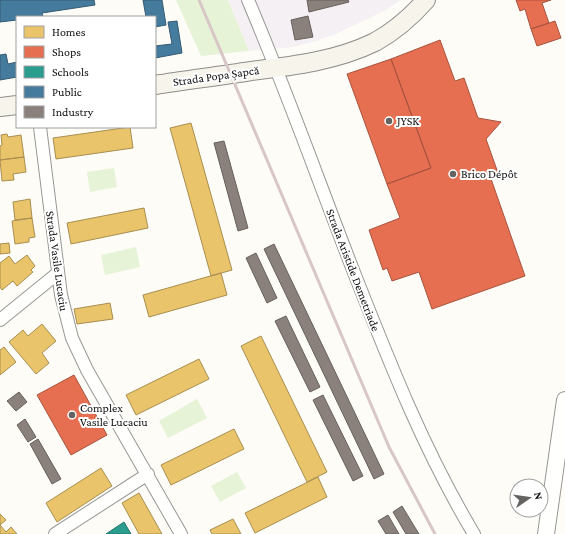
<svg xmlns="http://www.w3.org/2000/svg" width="565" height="534" font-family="'Crimson Pro',serif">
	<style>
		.industrial { fill: #f5f0f3 }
		.green { fill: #e7f3d7 }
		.homes { fill: #e9c46a; stroke: #a88e4f }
		.shops { fill: #e76f51; stroke: #a7533e }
		.schools { fill: #2a9d8f; stroke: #227369 }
		.public { fill: #457b9d; stroke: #355b73 }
		.industry { fill: #8a817c; stroke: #665f5c }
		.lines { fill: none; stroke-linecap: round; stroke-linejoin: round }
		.minor-casing { stroke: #979795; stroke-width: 14 }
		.tertiary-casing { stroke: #979795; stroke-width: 18 }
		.secondary-casing { stroke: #8e8d8b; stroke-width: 20 }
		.minor { stroke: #fffffe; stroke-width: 12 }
		.tertiary { stroke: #fffffe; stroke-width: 16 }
		.secondary { stroke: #f6f4eb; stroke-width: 18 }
		.rail { stroke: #d9c6c7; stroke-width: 3 }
		.poi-dot { fill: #646362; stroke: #fff; stroke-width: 1.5 }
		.labels { text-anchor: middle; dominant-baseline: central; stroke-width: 4; stroke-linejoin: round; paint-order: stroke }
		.street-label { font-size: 12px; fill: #111; stroke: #fff }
		.poi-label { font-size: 12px; fill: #111; stroke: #fff; text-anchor: start }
	</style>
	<rect width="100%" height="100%" fill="#fdfcf7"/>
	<!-- industrial -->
	<path class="industrial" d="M 228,0 L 401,0 L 386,10 L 336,34 L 316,41 L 293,47 L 249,51 Z"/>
	<!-- green -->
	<path class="green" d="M 176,0 L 228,0 L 249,51 L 201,56 Z
		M 114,168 L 117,187 L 90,192 L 87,172 Z
		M 136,247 L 140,267 L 105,275 L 101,255 Z
		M 197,399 L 207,418 L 168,438 L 159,421 Z
		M 237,472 L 246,488 L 220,502 L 211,486 Z"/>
	<!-- homes -->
	<path class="homes" d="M 191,123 L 232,270 L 211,276 L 170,128 Z
		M 130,127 L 133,148 L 56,159 L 53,138 Z
		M 7,134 L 8,137 L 21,135 L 24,157 L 0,160 L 0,146 L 2,145 L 1,135 Z
		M 24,157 L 26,172 L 13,174 L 14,180 L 2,181 L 0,160 Z
		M 30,199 L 32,218 L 15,220 L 13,202 Z
		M 144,208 L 148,228 L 71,244 L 67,223 Z
		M 32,218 L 35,237 L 29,238 L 29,242 L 15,244 L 12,221 Z
		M 9,243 L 10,253 L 0,254 L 0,244 Z
		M 27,255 L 35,266 L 31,270 L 33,272 L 17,286 L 13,281 L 2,290 L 0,287 L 0,263 L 9,256 L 15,264 Z
		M 221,273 L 227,295 L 149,317 L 143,295 Z
		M 110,303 L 113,319 L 77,324 L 74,309 Z
		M 42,324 L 56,341 L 42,353 L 49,363 L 36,374 L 9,342 L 23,330 L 28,336 Z
		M 261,336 L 327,472 L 307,482 L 241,346 Z
		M 4,347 L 16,362 L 0,375 L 0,350 Z
		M 199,359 L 209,379 L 136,415 L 126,395 Z
		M 234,429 L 244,449 L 171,485 L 161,465 Z
		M 101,468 L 112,486 L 57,522 L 46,503 Z
		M 318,477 L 327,497 L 255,533 L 245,513 Z
		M 139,493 L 162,534 L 139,534 L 122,503 Z
		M 0,514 L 6,520 L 0,525 L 6,532 L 11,527 L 17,534 L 0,534 Z
		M 233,519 L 241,534 L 212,534 L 210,530 Z"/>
	<!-- shops -->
	<path class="shops" d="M 516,0 L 551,0 L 542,3 L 549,23 L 531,29 L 525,9 L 520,11 Z
		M 555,21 L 561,38 L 537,46 L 531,29 Z
		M 440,40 L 455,81 L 464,78 L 478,118 L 501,122 L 486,139 L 498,173 L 490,176 L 525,276 L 432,309 L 419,272 L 392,281 L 387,268 L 383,270 L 369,230 L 400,218 L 387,184 L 431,168 L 391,59 Z
		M 391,59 L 431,168 L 387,184 L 347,74 Z
		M 74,375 L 107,435 L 71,455 L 37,395 Z"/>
	<!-- schools -->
	<path class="schools" d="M 124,522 L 131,534 L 106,534 Z"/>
	<!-- public -->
	<path class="public" d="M 0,0 L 94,0 L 95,5 L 42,13 L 43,17 L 17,17 L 17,20 L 0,22 Z
		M 143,0 L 162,0 L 166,25 L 155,27 L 155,17 L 146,17 Z
		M 177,21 L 182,53 L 155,58 L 155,46 L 172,44 L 168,22 Z
		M 6,54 L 8,64 L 17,62 L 17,77 L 0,80 L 0,55 Z"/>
	<!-- industry -->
	<path class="industry" d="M 307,0 L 348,0 L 349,2 L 309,12 Z
		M 308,16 L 313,37 L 295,40 L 291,20 Z
		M 224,141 L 248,228 L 238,231 L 214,143 Z
		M 274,244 L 384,474 L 374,479 L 264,249 Z
		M 256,253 L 277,298 L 267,303 L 246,258 Z
		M 286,316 L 320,387 L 310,392 L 275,321 Z
		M 19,392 L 27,402 L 16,411 L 7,401 Z
		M 323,395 L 363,476 L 353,481 L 313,400 Z
		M 25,419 L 36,437 L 28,442 L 17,425 Z
		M 38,439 L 61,479 L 52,484 L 30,444 Z
		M 402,506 L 419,534 L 406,534 L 393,512 Z
		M 388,515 L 399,534 L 386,534 L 378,521 Z"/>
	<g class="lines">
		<defs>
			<path id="minor" d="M 248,0 C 286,89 318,180 353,270 C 389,361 424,451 474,534
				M 40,127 L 61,295 L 72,338 L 87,370 L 181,534
				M 0,320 L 58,273
				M 55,534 L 148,474"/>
			<path id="tertiary" d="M 546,534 L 565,400"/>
			<path id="secondary" d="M 155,85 C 187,80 219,76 251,71 C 293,66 336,61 375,42 C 395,31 411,17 426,0
				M 0,107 L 17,105"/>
		</defs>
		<!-- minor casing -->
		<use href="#minor" class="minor-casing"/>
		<!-- tertiary casing -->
		<use href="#tertiary" class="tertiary-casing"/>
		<!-- secondary casing -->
		<use href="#secondary" class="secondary-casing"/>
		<!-- minor -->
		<use href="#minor" class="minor"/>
		<!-- tertiary -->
		<use href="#tertiary" class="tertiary"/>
		<!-- secondary -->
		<use href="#secondary" class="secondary"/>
		<!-- rail -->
		<path class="rail" d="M 199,0 L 389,447 L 435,534"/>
	</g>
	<!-- markers -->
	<g class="poi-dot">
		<circle cx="389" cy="121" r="4"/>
		<circle cx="453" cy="174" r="4"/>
		<circle cx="72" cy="415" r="4"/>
	</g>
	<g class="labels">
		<!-- street labels -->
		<g class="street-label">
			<text transform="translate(216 76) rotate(-8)">Strada Popa Șapcă</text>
			<text transform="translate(57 261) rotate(82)">Strada Vasile Lucaciu</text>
			<text transform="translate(353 270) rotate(69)">Strada Aristide Demetriade</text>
		</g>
		<!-- poi labels -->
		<g class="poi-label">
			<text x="397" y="121">JYSK</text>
			<text x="461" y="174">Brico Dépôt</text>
			<text x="80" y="408">Complex<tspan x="80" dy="14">Vasile Lucaciu</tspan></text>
		</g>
	</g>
	<!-- legend -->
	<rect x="16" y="16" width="140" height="112" fill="#ffffff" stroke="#a0a0a0"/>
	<rect x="24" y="26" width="20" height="12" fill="#e9c46a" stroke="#a0a0a0"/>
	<text x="52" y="36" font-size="12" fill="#111111">Homes</text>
	<rect x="24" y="46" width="20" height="12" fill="#e76f51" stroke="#a0a0a0"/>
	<text x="52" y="56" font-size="12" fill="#111111">Shops</text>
	<rect x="24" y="66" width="20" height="12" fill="#2a9d8f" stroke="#a0a0a0"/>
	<text x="52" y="76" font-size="12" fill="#111111">Schools</text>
	<rect x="24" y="86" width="20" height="12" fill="#457b9d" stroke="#a0a0a0"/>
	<text x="52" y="96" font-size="12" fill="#111111">Public</text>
	<rect x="24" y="106" width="20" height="12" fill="#8a817c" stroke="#a0a0a0"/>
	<text x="52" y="116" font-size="12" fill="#111111">Industry</text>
	<!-- north arrow -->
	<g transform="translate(529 498) rotate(77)"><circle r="19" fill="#ffffff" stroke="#a0a0a0"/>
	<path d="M0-3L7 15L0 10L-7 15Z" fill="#646362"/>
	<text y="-6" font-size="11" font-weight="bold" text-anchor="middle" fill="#111111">N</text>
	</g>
</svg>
